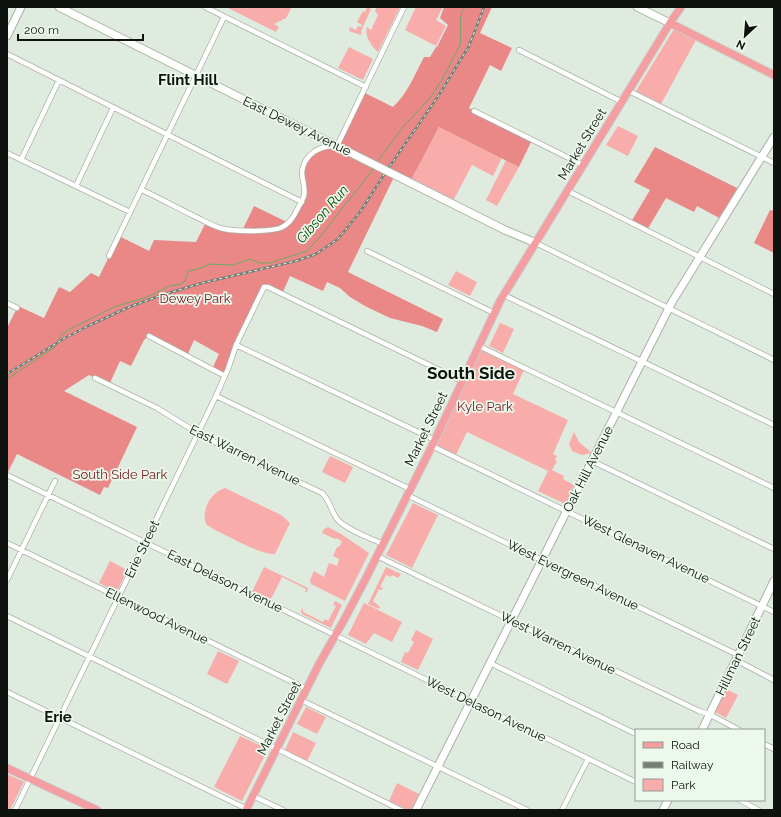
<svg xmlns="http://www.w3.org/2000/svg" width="781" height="817" font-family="Raleway,sans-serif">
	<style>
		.green { fill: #f8adab }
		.forest { fill: #ea8888 }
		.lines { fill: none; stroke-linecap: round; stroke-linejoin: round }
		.stream { stroke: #6bab64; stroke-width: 1 }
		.street-casing { stroke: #a8b3a6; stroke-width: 6 }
		.secondary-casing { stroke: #a8b3a6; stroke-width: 9 }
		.primary-casing { stroke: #cacbca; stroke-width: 9 }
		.street { stroke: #fff; stroke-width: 4.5 }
		.secondary { stroke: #fff; stroke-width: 7 }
		.primary { stroke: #f59ea2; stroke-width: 7 }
		.rail-casing { stroke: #767e76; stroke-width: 2.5 }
		.rail { stroke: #ecf8eb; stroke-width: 1; stroke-dasharray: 3; stroke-linecap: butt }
		.secondary-bridge-casing { stroke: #a8b3a6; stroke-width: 9; stroke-linecap: butt }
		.secondary-bridge { stroke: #fff; stroke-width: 7 }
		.labels { text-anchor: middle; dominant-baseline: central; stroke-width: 3.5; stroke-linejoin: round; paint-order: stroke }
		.street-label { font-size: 13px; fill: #0f130f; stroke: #ecf8eb }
		.park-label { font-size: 13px; fill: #711a22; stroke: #ecf8eb }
		.water-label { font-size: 14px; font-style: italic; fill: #0a4e04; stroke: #ecf8eb }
		.quarter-label { font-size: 15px; font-weight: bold; fill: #0f130f; stroke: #ecf8eb }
		.district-label { font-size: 17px; font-weight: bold; fill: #0f130f; stroke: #ecf8eb }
	</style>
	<rect width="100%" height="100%" fill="#dfebde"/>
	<!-- green -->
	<path class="green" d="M 226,7 L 292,7 L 286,18 L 274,24 L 279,27 L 276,32 Z
		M 367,7 L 371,9 L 372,7 L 362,29 L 361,35 L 349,31 L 350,27 L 356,30 L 358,26 L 361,27 L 362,25 L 357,22 L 363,11 L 365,12 Z
		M 377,7 L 400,7 L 378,52 C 372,47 364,36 367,27 L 371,30 L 378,15 L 375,11 Z
		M 416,7 L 443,7 L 436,20 L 446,26 L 436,46 L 405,30 Z
		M 674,29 L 696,40 L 661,104 L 636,91 Z
		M 349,47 L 373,59 L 363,80 L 338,68 Z
		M 618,126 L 638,136 L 628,156 L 606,145 Z
		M 439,127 L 502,158 L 493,176 L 472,165 L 452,203 L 410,182 Z
		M 506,160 L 519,167 L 497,206 L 486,200 Z
		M 456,271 L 477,282 L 470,296 L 448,285 Z
		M 500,323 L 514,329 L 503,353 L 489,346 Z
		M 479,346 L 525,368 L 513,394 L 568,420 L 553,454 L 557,456 L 555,460 L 557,461 L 552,470 L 564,476 L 563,479 L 574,485 L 565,504 L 538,491 L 548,471 L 467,432 L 455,457 L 432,446 Z
		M 574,432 L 579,442 L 592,453 L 582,455 L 572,451 L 569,444 Z
		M 330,456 L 353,467 L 345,483 L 322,472 Z
		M 225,488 L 281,515 L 290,523 L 275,554 C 261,555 228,536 213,529 L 206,524 C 201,510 211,492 225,488 Z
		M 413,503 L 438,515 L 412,568 L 386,555 Z
		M 328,527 L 341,534 L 369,553 L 345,601 L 311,584 L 310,580 L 314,571 L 324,577 L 329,563 L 337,566 L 339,559 L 333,556 L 337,547 L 339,547 L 342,541 L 336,538 L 335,539 L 322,533 L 324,529 Z
		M 110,561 L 127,570 L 117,592 L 99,583 Z
		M 264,567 L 308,588 L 307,592 L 305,592 L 306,589 L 282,577 L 272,597 L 269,600 L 252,592 Z
		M 386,567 L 401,574 L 398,578 L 392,575 L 391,577 L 386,575 L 380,587 L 383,588 L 382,590 L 379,589 L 373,601 L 380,607 L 379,609 L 368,604 Z
		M 335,601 L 342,605 L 331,628 L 302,614 L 301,611 L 303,608 L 303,612 L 323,622 L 325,619 L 328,621 L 336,606 L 333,605 Z
		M 364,603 L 402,622 L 392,642 L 374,633 L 366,644 L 348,635 Z
		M 416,630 L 433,639 L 418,670 L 401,662 L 405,652 L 408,653 L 414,642 L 411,640 Z
		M 218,651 L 239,661 L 227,684 L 207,674 Z
		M 726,689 L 738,695 L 726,718 L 715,712 Z
		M 306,707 L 326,717 L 317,734 L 297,724 Z
		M 293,732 L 316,743 L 307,761 L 285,750 Z
		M 240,736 L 268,749 L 242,801 L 214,787 Z
		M 7,774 L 24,782 L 10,810 L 7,808 Z
		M 397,783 L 419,794 L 411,810 L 408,810 L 389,801 Z"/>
	<!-- forest -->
	<path class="forest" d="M 444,7 L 492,7 L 480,33 L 512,48 L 501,71 L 490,65 L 469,108 L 532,140 L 519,167 L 439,127 L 410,182 L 395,175 L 348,272 L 443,319 L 437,332 L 422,326 L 390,318 L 365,306 L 350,297 L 340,288 L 327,282 L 323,291 L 290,276 L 282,294 L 265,287 L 236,345 L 225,376 L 212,369 L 219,354 L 194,340 L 187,356 L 149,336 L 144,340 L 131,366 L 120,361 L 109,385 L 89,375 L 64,391 L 137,427 L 108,488 L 104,487 L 100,495 L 17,454 L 7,474 L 7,328 L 18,306 L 44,318 L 59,287 L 70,292 L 91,273 L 99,277 L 119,236 L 149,251 L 154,240 L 196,242 L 206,222 L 214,226 L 242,231 L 254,206 L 289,223 L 304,196 L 303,167 L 313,153 L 337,146 L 363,92 L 393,107 C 408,93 415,74 424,57 L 430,57 L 436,47 L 437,47 L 448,25 L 440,18 Z
		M 655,147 L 741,190 L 723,220 L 697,206 L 694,212 L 666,198 L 647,230 L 631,222 L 650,190 L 634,182 Z
		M 770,210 L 774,211 L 774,253 L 754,243 Z"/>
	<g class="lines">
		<!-- stream -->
		<path class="stream" d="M 377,162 L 404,126 L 430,98 L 442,80 L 460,45 C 463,32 456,19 465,7
			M 7,379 L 55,347 L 62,334 L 74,327 L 114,307 L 147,297 L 170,286 L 181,284 L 185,281 L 188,271 L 198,269 L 210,264 L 233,265 L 250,259 L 259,263 L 270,263 L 307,251 L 319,238 L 374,168"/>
		<defs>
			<path id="street" d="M 205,7 L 366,87
				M 519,50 L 622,102
				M 7,54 L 302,202
				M 629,91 L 774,163
				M 474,111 L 583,165
				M 7,153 L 130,212
				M 21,160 L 59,80
				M 76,186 L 113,108
				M 142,190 C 159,198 176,207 194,216 C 203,220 213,227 224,229 C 234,231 244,231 255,231 C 276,230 287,231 297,210 C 299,206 302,201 304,196 C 306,188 302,180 302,172 C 304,154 320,145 337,146 L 404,7
				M 568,191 L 774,294
				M 536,243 L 774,360
				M 367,251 L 494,313
				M 109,256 L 224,17
				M 504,295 L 774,425
				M 7,303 L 17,308
				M 149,336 L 225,376
				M 236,345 L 435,440
				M 479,346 L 774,488
				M 95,378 L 157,408 L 204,437 L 322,493 C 330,500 331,512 338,520 C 347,530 370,538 383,544
				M 216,396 L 410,489
				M 432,446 L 774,612
				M 592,461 L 774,549
				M 7,475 L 636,782
				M 407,495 L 738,655
				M 7,543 L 307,689
				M 377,556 L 699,711 L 709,714 L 739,730
				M 7,580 L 55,481
				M 7,616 L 401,810
				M 736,660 L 774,680
				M 490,663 L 636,734
				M 7,692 L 247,809
				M 301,700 L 527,810
				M 764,744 L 774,749
				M 253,796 L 283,810
				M 740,800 L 758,810
				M 15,810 L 216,396 L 228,369 L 236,345 L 264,287 L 268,287 L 462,381
				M 562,810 L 588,759"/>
			<path id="secondary" d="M 59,7 L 349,152
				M 637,7 L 670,23
				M 7,36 L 21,7
				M 395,175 L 505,230 L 536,243
				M 702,730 L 774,581
				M 416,810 L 672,302 L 774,137
				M 663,810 L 668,800"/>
			<path id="primary" d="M 670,23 L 774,75
				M 7,768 L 97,810
				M 246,810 L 319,664 L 344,620 L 365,580 L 432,446 L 500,301 L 670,23 L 681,7"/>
		</defs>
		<!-- street casing -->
		<use href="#street" class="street-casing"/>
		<!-- secondary casing -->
		<use href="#secondary" class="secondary-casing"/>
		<!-- primary casing -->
		<use href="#primary" class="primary-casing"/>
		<!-- street -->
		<use href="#street" class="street"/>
		<!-- secondary -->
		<use href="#secondary" class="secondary"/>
		<!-- primary -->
		<use href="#primary" class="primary"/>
		<defs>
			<path id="rail" d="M 7,374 L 65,338 L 86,327 L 129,307 L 162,295 L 202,283 L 296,261 L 316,254 L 338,239 L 360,212 L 387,170 L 437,98 L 469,46 L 484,7"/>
		</defs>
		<!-- rail casing -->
		<use href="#rail" class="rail-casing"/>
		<!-- rail -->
		<use href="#rail" class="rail"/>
		<defs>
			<path id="secondary-bridge" d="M 349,152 L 395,175"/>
		</defs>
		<!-- secondary-bridge casing -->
		<use href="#secondary-bridge" class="secondary-bridge-casing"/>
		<!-- secondary-bridge -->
		<use href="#secondary-bridge" class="secondary-bridge"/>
	</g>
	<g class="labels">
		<!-- street labels -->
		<g class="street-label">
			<text transform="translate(297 126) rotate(26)">East Dewey Avenue</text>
			<text transform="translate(582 144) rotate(-59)">Market Street</text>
			<text transform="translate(426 429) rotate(-64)">Market Street</text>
			<text transform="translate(245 455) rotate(26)">East Warren Avenue</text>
			<text transform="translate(588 469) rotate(-63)">Oak Hill Avenue</text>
			<text transform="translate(142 549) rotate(-64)">Erie Street</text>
			<text transform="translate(646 549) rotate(26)">West Glenaven Avenue</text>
			<text transform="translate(573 575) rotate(26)">West Evergreen Avenue</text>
			<text transform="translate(225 581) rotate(26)">East Delason Avenue</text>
			<text transform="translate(157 616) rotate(26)">Ellenwood Avenue</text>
			<text transform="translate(558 643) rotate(26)">West Warren Avenue</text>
			<text transform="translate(738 656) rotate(-64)">Hillman Street</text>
			<text transform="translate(486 709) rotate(26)">West Delason Avenue</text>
			<text transform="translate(279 718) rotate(-63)">Market Street</text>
		</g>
		<!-- park labels -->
		<g class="park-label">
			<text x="195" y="298">Dewey Park</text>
			<text x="485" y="406">Kyle Park</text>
			<text x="120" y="474">South Side Park</text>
		</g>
		<!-- water labels -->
		<g class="water-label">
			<text transform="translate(322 214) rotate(-49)">Gibson Run</text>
		</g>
		<!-- quarter labels -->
		<g class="quarter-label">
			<text x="188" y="80">Flint Hill</text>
			<text x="58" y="717">Erie</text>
		</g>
		<!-- district labels -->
		<g class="district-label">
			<text x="471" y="373">South Side</text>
		</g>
	</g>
	<!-- border -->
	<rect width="781" height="817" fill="none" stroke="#0f130f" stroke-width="16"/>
	<!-- legend -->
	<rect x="635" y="729" width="130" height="72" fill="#ecf8eb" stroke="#949c93"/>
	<rect x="643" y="742" width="20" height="6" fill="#f59ea2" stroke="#949c93"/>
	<text x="671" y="749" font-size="12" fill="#0f130f">Road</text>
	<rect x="643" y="762" width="20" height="6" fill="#767e76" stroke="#949c93"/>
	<text x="671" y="769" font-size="12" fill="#0f130f">Railway</text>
	<rect x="643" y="779" width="20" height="12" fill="#f8adab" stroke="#949c93"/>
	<text x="671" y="789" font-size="12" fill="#0f130f">Park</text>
	<!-- north arrow -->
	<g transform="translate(745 36) rotate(206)" stroke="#ecf8eb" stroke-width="3" paint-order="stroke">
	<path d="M0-3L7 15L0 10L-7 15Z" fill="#0f130f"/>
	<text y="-6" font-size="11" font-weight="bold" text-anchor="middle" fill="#0f130f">N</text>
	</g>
	<!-- scale -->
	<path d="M18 34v6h125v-6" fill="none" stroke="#0f130f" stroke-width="2"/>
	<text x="24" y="34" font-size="12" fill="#0f130f" stroke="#ecf8eb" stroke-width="3" paint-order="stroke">200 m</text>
</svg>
